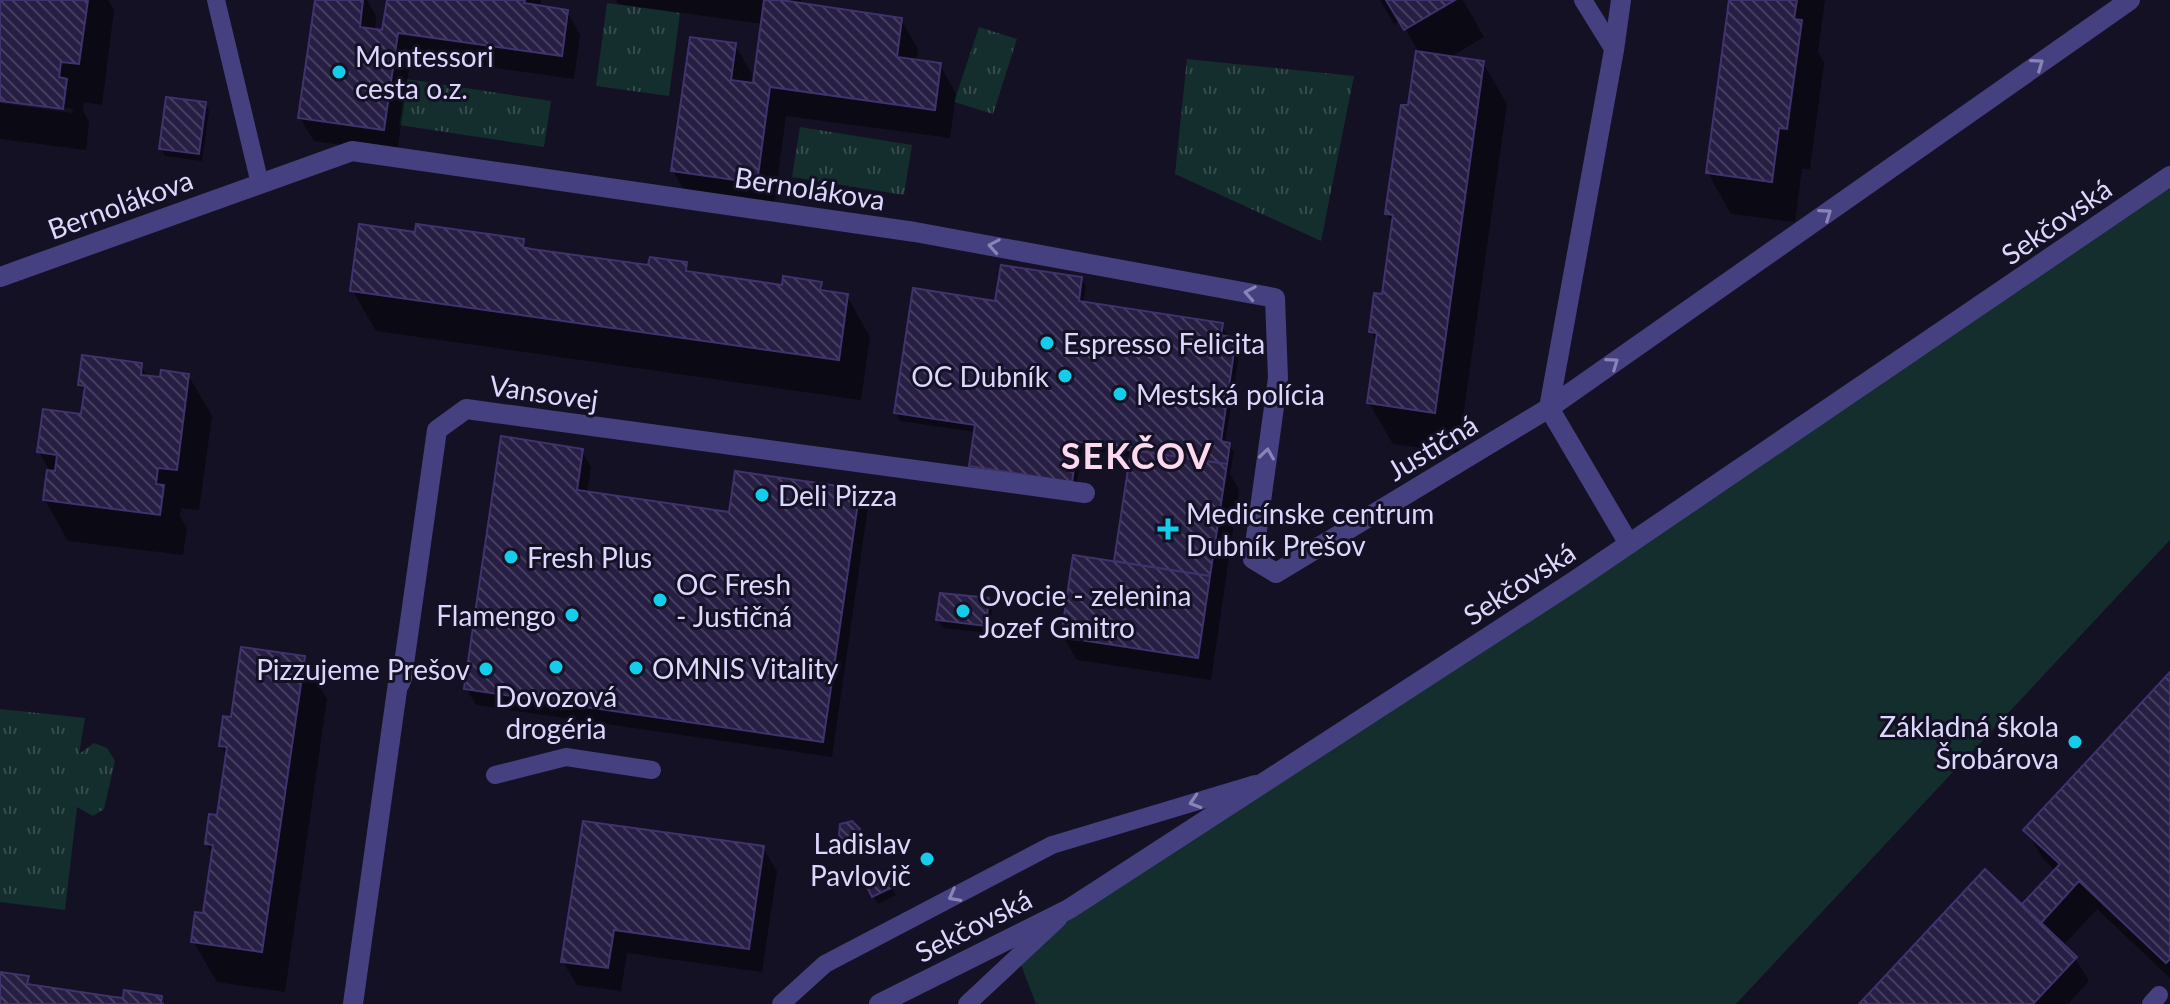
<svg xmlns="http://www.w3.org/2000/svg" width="2170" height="1004" font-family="Lato,sans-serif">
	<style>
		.grass { fill: #142d2d }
		.park { fill: url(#park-tufts) }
		.shadow { fill: #0007 }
		.building { fill: url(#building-back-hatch); stroke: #40326d; stroke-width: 2 }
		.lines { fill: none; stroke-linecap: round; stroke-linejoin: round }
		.service { stroke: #45407f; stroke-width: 18 }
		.minor { stroke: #45407f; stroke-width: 20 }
		.tertiary { stroke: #45407f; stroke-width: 20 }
		.oneway { stroke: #8984b7 }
		.poi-dot { fill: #14cdea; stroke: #151124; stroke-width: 3 }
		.labels { text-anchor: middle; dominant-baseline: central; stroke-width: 6; stroke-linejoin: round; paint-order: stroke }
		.poi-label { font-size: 28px; fill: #dcd7fc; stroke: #151124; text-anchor: start }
		.street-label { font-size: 28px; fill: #dcd7fc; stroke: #151124 }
		.district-label { font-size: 36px; font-weight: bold; letter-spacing: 2px; fill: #fcd9ee; stroke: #151124 }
	</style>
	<defs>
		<pattern id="park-tufts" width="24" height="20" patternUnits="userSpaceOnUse" patternTransform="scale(2)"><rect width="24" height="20" fill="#142d2d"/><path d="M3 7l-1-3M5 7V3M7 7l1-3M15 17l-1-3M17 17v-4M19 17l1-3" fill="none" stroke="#364b4c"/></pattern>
		<pattern id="building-back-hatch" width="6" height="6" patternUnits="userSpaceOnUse" patternTransform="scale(2)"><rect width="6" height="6" fill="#271e43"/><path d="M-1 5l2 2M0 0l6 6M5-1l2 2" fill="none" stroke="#463e5f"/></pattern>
	</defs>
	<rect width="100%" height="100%" fill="#151124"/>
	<!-- grass -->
	<path class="grass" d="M 2170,170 L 2170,540 L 1736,1004 L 1036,1004 L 1013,944 L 1627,537 Z"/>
	<!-- park -->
	<path class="park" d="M 607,3 L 680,13 L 669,96 L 596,86 Z
		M 979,27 L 1017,39 L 993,114 L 954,102 Z
		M 1187,59 L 1354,76 L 1321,241 L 1175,174 Z
		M 406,79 L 551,101 L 544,147 L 399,125 Z
		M 800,127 L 912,145 L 904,195 L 792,177 Z
		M 0,709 L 85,718 L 79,754 L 94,743 L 107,748 L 115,761 L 104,809 L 93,816 L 77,807 L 65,910 L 0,902 Z"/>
	<!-- shadow -->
	<path class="shadow" d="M 0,0 L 108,0 L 114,10 L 102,105 L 84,102 L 83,111 L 89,122 L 86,150 L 0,139 L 0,103 L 72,113 L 73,109 L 0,99 Z
		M 317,0 L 367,0 L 376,16 L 375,31 L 384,32 L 389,0 L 541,0 L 540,7 L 567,11 L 580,35 L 574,79 L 411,56 L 397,153 L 314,141 L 300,118 Z
		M 616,0 L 801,0 L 800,5 L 901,20 L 918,49 L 916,62 L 940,65 L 956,94 L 950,138 L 786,116 L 773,212 L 690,200 L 673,171 L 735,45 L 752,74 L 751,84 L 755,85 L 763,24 L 618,4 Z
		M 1380,0 L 1463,0 L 1484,37 L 1449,58 L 1483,63 L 1507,104 L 1458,453 L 1393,444 L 1369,403 L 1378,343 L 1371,332 L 1384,297 L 1394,225 L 1387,214 L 1410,108 L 1418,51 L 1401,21 L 1394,24 Z
		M 1731,0 L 1825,0 L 1818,52 L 1824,63 L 1810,169 L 1802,169 L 1795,222 L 1731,214 L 1708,173 Z
		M 205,103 L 209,111 L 202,161 L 165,156 L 161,148 Z
		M 416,234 L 523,241 L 529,251 L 650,268 L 686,264 L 691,274 L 784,287 L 820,284 L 826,293 L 847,296 L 870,337 L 861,400 L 376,331 L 352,290 Z
		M 1081,278 L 1086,286 L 1083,304 L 1221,325 L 1226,333 L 1225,338 L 1235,340 L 1240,348 L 1225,444 L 1229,445 L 1234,452 L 1230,474 L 1239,490 L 1211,680 L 1077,660 L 1063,637 L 1116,564 L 1132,457 L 1082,449 L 1076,489 L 975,473 L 971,466 L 976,432 L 900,421 L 896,413 L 997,303 Z
		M 141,365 L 148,378 L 188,375 L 212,416 L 199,510 L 181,508 L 180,516 L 187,528 L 183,555 L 68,541 L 45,500 L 51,473 L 39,452 L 83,417 L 86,394 L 81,385 Z
		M 582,451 L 591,467 L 587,494 L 730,514 L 858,490 L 868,507 L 832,757 L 476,705 L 466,688 Z
		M 988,600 L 992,608 L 990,633 L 943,628 L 938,620 Z
		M 303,658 L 327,699 L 285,992 L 217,982 L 193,941 L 205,916 L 213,855 L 207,844 L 219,817 L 228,757 L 221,746 L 233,719 Z
		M 2170,675 L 2170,978 L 2097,909 L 2063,946 L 2075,958 L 2089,981 L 2068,1004 L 1862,1004 L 2022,907 L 2056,871 L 2043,859 L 2026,830 Z
		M 584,824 L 763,848 L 777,871 L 762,972 L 627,953 L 621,991 L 577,985 L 563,962 Z
		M 859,830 L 864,839 L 862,847 L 852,849 L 841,834 Z
		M 887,878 L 896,895 L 878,904 L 869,888 Z"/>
	<!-- building -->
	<path class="building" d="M 0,0 L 88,0 L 79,64 L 61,62 L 59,77 L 67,79 L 63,109 L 0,101 Z
		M 315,0 L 363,0 L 360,27 L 382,30 L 387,0 L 525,0 L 524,3 L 568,10 L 562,56 L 398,33 L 384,130 L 298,118 Z
		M 764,0 L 781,0 L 902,18 L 897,57 L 941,63 L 935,110 L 770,87 L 757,183 L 671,171 L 690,37 L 736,43 L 731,80 L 753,83 Z
		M 1386,0 L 1455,0 L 1404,30 Z
		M 1729,0 L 1797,0 L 1794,19 L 1802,20 L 1787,129 L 1779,128 L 1772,182 L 1706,173 Z
		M 1416,51 L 1484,61 L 1435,413 L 1367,403 L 1377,333 L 1369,332 L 1374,293 L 1382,294 L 1393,215 L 1385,214 L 1386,206 L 1401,105 L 1408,105 Z
		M 166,97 L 206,102 L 199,154 L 159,149 Z
		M 359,224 L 415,232 L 416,224 L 524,239 L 523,247 L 531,249 L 648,265 L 650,257 L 687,262 L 686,271 L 782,285 L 783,276 L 822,282 L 820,290 L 848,294 L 839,360 L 350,291 Z
		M 1001,265 L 1082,277 L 1079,301 L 1223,323 L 1221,335 L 1236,338 L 1221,441 L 1230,443 L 1227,464 L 1078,442 L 1072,482 L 969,466 L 975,425 L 894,413 L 913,288 L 995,301 Z
		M 82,355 L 142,363 L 141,375 L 160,377 L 161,370 L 189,374 L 177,470 L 158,468 L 156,484 L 164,485 L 160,515 L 43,500 L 47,470 L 55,471 L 57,455 L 37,452 L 43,409 L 81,414 L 85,386 L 78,385 Z
		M 501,436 L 583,449 L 577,490 L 729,512 L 735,471 L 860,489 L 823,742 L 464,689 Z
		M 1131,450 L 1227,464 L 1210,576 L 1114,561 Z
		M 1073,555 L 1210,576 L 1198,658 L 1061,637 Z
		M 940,593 L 989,598 L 986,626 L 936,620 Z
		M 241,647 L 305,656 L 262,952 L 191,942 L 195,912 L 203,913 L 213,845 L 205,844 L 209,814 L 217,815 L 227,747 L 219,746 L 223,716 L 231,717 Z
		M 2170,672 L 2170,959 L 2166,963 L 2079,881 L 2041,923 L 2022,904 L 2060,864 L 2023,830 Z
		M 583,821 L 764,846 L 749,949 L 614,930 L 608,968 L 561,962 Z
		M 852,821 L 860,829 L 858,839 L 846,842 L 839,835 L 840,824 Z
		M 1985,869 L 2077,957 L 2033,1004 L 1859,1004 Z
		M 888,876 L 893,887 L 872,897 L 867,887 Z
		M 0,972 L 29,976 L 27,984 L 114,997 L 123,998 L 124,990 L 162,996 L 161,1004 L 164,1004 L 0,1004 Z"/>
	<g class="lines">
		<!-- service -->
		<path class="service" d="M 216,0 L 260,184
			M 1583,0 L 1614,50
			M 495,775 L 566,757 L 652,770
			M 781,1004 L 825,964 L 1052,845 L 1255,784
			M 967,1004 L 1058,919
			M 2151,1004 L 2159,995"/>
		<!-- minor -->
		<path class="minor" d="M 1621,0 L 1614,50 L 1549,408 L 1629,544
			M 0,277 L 352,151 L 915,232 L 1275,298 L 1278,378 L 1253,559 L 1276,573 L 1549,408 L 2130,0
			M 353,1004 L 398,683 L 400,683 L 402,678 L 437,430 L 466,409 L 1085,493"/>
		<!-- tertiary -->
		<path class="tertiary" d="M 879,1004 L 1069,909 L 1576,580 L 2170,176"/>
	</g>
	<!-- one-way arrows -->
	<defs><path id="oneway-chevron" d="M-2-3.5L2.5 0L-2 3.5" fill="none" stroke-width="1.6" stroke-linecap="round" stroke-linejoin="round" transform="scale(2)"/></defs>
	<g class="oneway">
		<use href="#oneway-chevron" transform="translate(2038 64) rotate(-35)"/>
		<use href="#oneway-chevron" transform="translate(1826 214) rotate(-35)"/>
		<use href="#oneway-chevron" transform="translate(994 246) rotate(-170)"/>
		<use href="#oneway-chevron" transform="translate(1250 293) rotate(-170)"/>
		<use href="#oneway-chevron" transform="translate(1613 363) rotate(-35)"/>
		<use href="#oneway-chevron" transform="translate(1267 454) rotate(-82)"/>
		<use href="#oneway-chevron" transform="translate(1195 802) rotate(163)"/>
		<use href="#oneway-chevron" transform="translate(954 896) rotate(152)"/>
	</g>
	<!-- markers -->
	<g class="poi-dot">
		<circle cx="339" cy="72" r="8"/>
		<circle cx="1047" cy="343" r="8"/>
		<circle cx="1065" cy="376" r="8"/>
		<circle cx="1120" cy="394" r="8"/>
		<circle cx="762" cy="495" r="8"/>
		<path d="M1164 517h8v8h8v8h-8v8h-8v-8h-8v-8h8z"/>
		<circle cx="511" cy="557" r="8"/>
		<circle cx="660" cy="600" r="8"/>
		<circle cx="963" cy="611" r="8"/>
		<circle cx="572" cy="615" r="8"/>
		<circle cx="556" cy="667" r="8"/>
		<circle cx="636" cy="668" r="8"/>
		<circle cx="486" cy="669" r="8"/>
		<circle cx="2075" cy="742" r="8"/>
		<circle cx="927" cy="859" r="8"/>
	</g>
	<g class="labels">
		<!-- poi labels -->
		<g class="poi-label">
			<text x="355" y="56">Montessori<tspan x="355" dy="32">cesta o.z.</tspan></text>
			<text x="1063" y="343">Espresso Felicita</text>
			<text x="1049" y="376" text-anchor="end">OC Dubník</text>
			<text x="1136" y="394">Mestská polícia</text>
			<text x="778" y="495">Deli Pizza</text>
			<text x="1186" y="513">Medicínske centrum<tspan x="1186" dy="32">Dubník Prešov</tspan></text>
			<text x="527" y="557">Fresh Plus</text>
			<text x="676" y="584">OC Fresh<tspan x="676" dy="32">- Justičná</tspan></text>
			<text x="979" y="595">Ovocie - zelenina<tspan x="979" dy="32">Jozef Gmitro</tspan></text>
			<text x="556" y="615" text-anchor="end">Flamengo</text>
			<text x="652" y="668">OMNIS Vitality</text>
			<text x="470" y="669" text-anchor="end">Pizzujeme Prešov</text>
			<text x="556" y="696" text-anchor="middle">Dovozová<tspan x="556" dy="32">drogéria</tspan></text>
			<text x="2059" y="726" text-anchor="end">Základná škola<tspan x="2059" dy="32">Šrobárova</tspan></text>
			<text x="911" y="843" text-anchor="end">Ladislav<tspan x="911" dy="32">Pavlovič</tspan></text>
		</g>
		<!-- street labels -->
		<g class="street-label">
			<text transform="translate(810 188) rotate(9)">Bernolákova</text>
			<text transform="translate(120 204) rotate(-20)">Bernolákova</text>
			<text transform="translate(2056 221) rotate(-35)">Sekčovská</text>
			<text transform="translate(544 392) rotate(8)">Vansovej</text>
			<text transform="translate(1432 447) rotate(-31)">Justičná</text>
			<text transform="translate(1519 583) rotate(-33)">Sekčovská</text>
			<text transform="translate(973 925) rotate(-27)">Sekčovská</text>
		</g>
		<!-- district labels -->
		<g class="district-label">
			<text x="1137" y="455">SEKČOV</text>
		</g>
	</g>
</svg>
